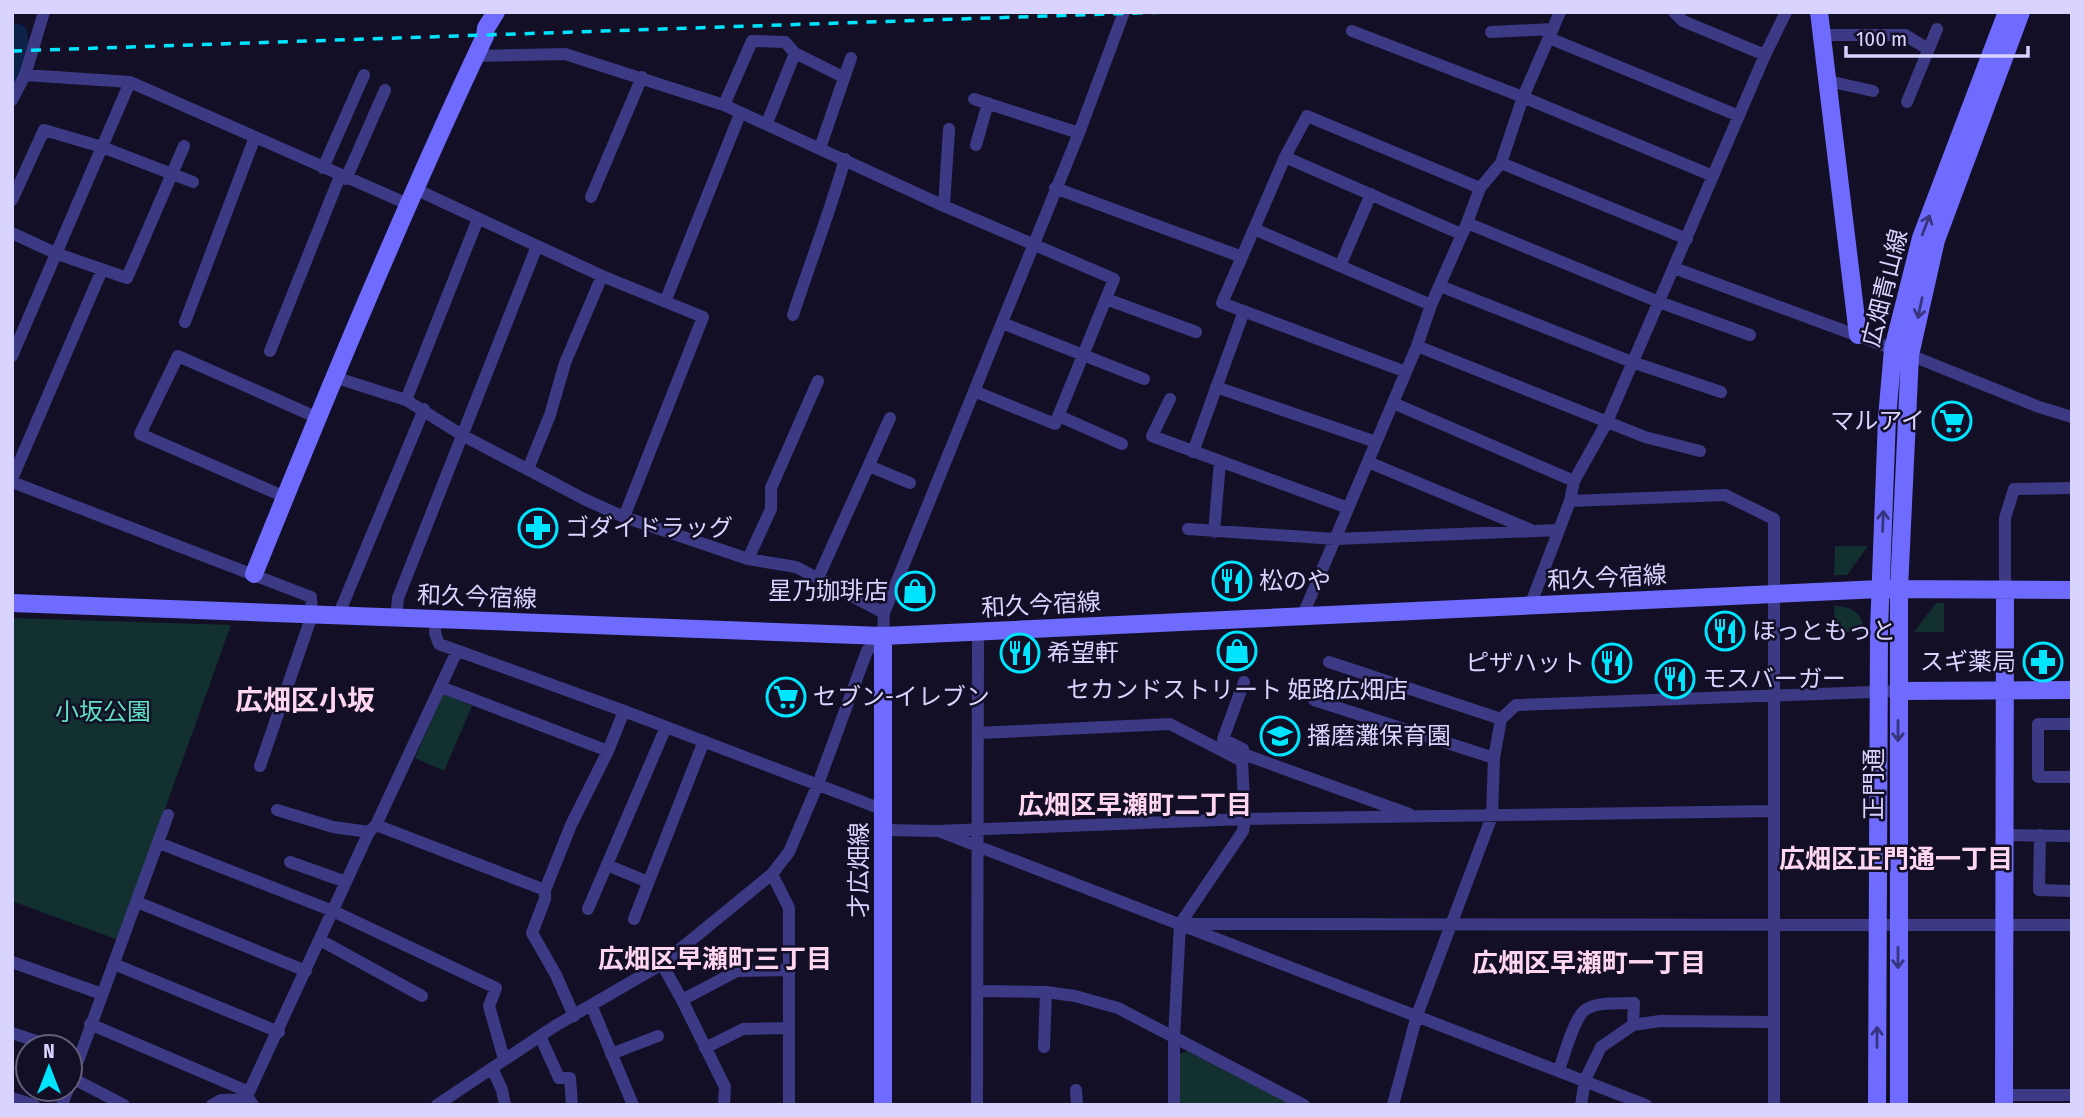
<svg xmlns="http://www.w3.org/2000/svg" width="2084" height="1117" font-family="'Fira Sans Condensed','Noto Sans JP',sans-serif">
	<style>
		.green { fill: #12302f }
		.lines { fill: none; stroke-linecap: round; stroke-linejoin: round }
		.river { stroke: #0c2248; stroke-width: 21 }
		.street { stroke: #3d3a85; stroke-width: 12 }
		.secondary { stroke: #6f6bff; stroke-width: 18 }
		.rail { stroke: #00e5ff; stroke-width: 3.5; stroke-dasharray: 10 9; stroke-linecap: butt }
		.oneway { stroke: #38347d }
		.labels { text-anchor: middle; dominant-baseline: central; stroke-width: 5; stroke-linejoin: round; paint-order: stroke }
		.street-label { font-size: 24px; fill: #d9d4ff; stroke: #130f26 }
		.poi-label { font-size: 24px; fill: #d9d4ff; stroke: #130f26; text-anchor: start }
		.park-label { font-size: 24px; fill: #5fe0c0; stroke: #130f26 }
		.neighbourhood-label { font-size: 26px; font-weight: bold; fill: #ffd6f0; stroke: #130f26 }
		.quarter-label { font-size: 28px; font-weight: bold; fill: #ffd6f0; stroke: #130f26 }
	</style>
	<rect width="100%" height="100%" fill="#130f26"/>
	<!-- green -->
	<path class="green" d="M 1835,546 L 1868,546 L 1847,575 L 1834,575 Z
		M 1936,603 L 1944,603 L 1944,632 L 1914,632 Z
		M 1834,606 C 1852,606 1863,613 1864,632 L 1835,632 Z
		M 12,618 L 231,625 L 118,940 L 12,901 Z
		M 443,693 L 472,706 L 444,771 L 415,758 Z
		M 1187,1051 L 1293,1105 L 1180,1105 L 1180,1054 Z"/>
	<g class="lines">
		<!-- river -->
		<path class="river" d="M 12,34 L 17,34 L 19,60 L 12,76"/>
		<!-- street -->
		<path class="street" d="M 1674,12 L 1683,21 L 1765,55
			M 1352,31 L 1523,97 L 1713,176
			M 1491,32 L 1553,29
			M 1822,35 L 1905,35 L 1928,49
			M 1549,38 L 1739,116
			M 475,56 L 565,54 L 724,105 L 944,206 L 1114,279 L 1055,424 L 974,391
			M 25,75 L 130,82 L 410,205
			M 1828,81 L 1873,91
			M 974,99 L 1079,133
			M 12,100 L 25,75 L 44,12
			M 1907,102 L 1937,29
			M 724,105 L 752,41 L 785,42 L 795,53 L 843,77
			M 767,123 L 795,53
			M 976,145 L 988,103
			M 820,148 L 851,58
			M 1501,163 L 1687,239
			M 323,168 L 364,75
			M 346,179 L 385,90
			M 1055,188 L 1242,257
			M 415,189 L 602,276 L 703,317 L 624,517
			M 591,197 L 642,77
			M 12,200 L 44,130 L 102,147 L 193,182
			M 944,206 L 949,129
			M 1467,223 L 1659,302 L 1750,335
			M 1254,229 L 1285,157
			M 12,233 L 55,253 L 127,278 L 184,146
			M 1461,234 L 1285,157 L 1307,116 L 1480,188
			M 1340,266 L 1371,194
			M 1674,268 L 1910,355 L 2039,407 L 2072,417
			M 1440,286 L 1632,362 L 1721,392
			M 1106,299 L 1196,332
			M 665,302 L 740,114
			M 793,315 C 810,263 830,212 845,159
			M 185,322 L 255,137
			M 1002,323 L 1144,379
			M 1417,346 L 1645,437 L 1700,451
			M 270,351 L 340,176
			M 12,356 L 130,82
			M 1406,372 L 1222,303 L 1254,229 L 1431,305
			M 334,377 L 406,400 L 462,435 L 586,500 L 624,517 L 748,559 L 796,567 L 884,613
			M 1216,387 L 1376,442
			M 1170,399 L 1152,436 L 1348,508
			M 406,400 L 478,219
			M 1393,403 L 1574,481
			M 1059,416 L 1122,444
			M 1193,452 L 1244,311
			M 1368,462 L 1529,529
			M 869,466 L 910,483
			M 528,469 L 550,415 L 565,363 L 602,276
			M 12,479 L 102,270
			M 12,482 L 311,597 L 312,615 L 260,766
			M 285,497 L 140,434 L 178,356 L 318,418
			M 1570,501 L 1725,495 L 1774,519 L 1774,1105
			M 1188,529 L 1335,539 L 1559,530
			M 1214,532 L 1220,462
			M 748,559 L 771,509 L 771,488 L 818,381
			M 818,578 L 890,418
			M 2005,590 L 2005,518 L 2014,489 L 2072,488
			M 1530,606 L 1570,501 L 1574,481 L 1607,422 L 1765,55 L 1786,12
			M 338,616 L 424,409
			M 1302,617 L 1417,346 L 1431,305 L 1467,223 L 1480,188 L 1501,163 L 1523,97 L 1560,12
			M 396,618 L 398,598 L 537,246
			M 436,620 L 435,633 L 439,644 L 624,711 L 884,810
			M 1329,662 L 1501,719
			M 441,687 L 608,751
			M 1314,700 L 1494,758
			M 2072,724 L 2038,724 L 2038,777 L 2072,777
			M 978,733 L 1170,724 L 1242,761 L 1245,819 L 1243,831 L 1180,924 L 1174,1038 L 1174,1105
			M 1243,754 L 1409,814
			M 1242,757 L 1243,749 L 1223,739 L 1244,682
			M 277,810 L 333,827 L 369,832
			M 376,825 L 545,890 L 571,825 L 608,751 L 624,711
			M 884,830 L 937,831 L 1245,819 L 1774,811
			M 941,832 L 1646,1105
			M 2004,835 L 2072,836
			M 2040,835 L 2039,890 L 2072,891
			M 159,843 L 333,911 L 496,988 L 489,1006 L 504,1059
			M 290,862 L 346,882
			M 607,865 L 648,882
			M 772,874 L 789,908 L 789,1105
			M 545,890 L 545,899 L 532,933 L 556,975 L 574,1016
			M 137,902 L 306,971
			M 588,909 L 666,727
			M 634,919 L 704,741
			M 1180,924 L 2072,925
			M 320,940 L 422,996
			M 12,962 L 102,994
			M 114,964 L 279,1032
			M 662,964 L 682,1000 L 725,1087 L 724,1105
			M 977,991 L 1046,992 L 1075,996 L 1118,1008 L 1304,1105
			M 682,1000 L 737,971 L 789,970
			M 592,1007 L 633,1105
			M 90,1024 L 249,1092 L 369,832 L 376,825 L 457,651
			M 12,1033 L 54,1047
			M 540,1036 L 559,1078 L 570,1078 L 572,1105
			M 1044,1047 L 1046,992
			M 705,1048 L 743,1029 L 789,1028
			M 611,1054 L 658,1036
			M 492,1068 L 502,1090 L 505,1105
			M 1559,1070 C 1564,1056 1574,1018 1585,1010 C 1598,1001 1619,1004 1634,1003 L 1633,1025
			M 72,1078 L 124,1105
			M 70,1083 L 168,815
			M 1076,1090 L 1077,1105
			M 2004,1095 L 2072,1095
			M 12,1098 L 34,1105
			M 62,1105 L 68,1089
			M 212,1105 L 221,1100 L 249,1099 L 253,1105
			M 437,1105 L 555,1026 L 662,964 L 772,874 L 789,852 L 818,784 L 867,651 L 883,636 L 884,613 L 1079,133 L 1124,12
			M 977,1105 L 978,633
			M 1393,1105 L 1417,1015 L 1492,816 L 1494,758 L 1501,719 L 1516,705 L 1899,691
			M 1581,1105 L 1585,1080 L 1601,1047 L 1633,1025 L 1660,1021 L 1774,1022"/>
		<!-- secondary -->
		<path class="secondary" d="M 1819,12 L 1858,335
			M 254,574 C 327,393 402,212 485,36 L 486,28 L 496,12
			M 12,603 L 883,636 L 1880,589 L 2072,590
			M 883,636 L 883,1105
			M 1899,691 L 2072,690
			M 1877,1105 L 1879,630 L 1887,418 L 1893,349 L 1921,238 L 2007,12
			M 1899,1105 L 1899,589 L 1910,355 L 1936,240 L 2021,12
			M 2004,1105 L 2005,590"/>
		<!-- rail -->
		<path class="rail" d="M 12,51 L 1166,12"/>
	</g>
	<!-- one-way arrows -->
	<defs><path id="oneway-shaft" d="M-6 0H5M1.5-3L5.5 0L1.5 3" fill="none" stroke-width="1.6" stroke-linecap="round" stroke-linejoin="round" transform="scale(1.75)"/></defs>
	<g class="oneway">
		<use href="#oneway-shaft" transform="translate(1926 225) rotate(-69)"/>
		<use href="#oneway-shaft" transform="translate(1920 308) rotate(102)"/>
		<use href="#oneway-shaft" transform="translate(1883 521) rotate(-88)"/>
		<use href="#oneway-shaft" transform="translate(1898 731) rotate(90)"/>
		<use href="#oneway-shaft" transform="translate(1898 958) rotate(90)"/>
		<use href="#oneway-shaft" transform="translate(1877 1037) rotate(-90)"/>
	</g>
	<!-- icons -->
	<defs>
		<symbol id="supermarket-ring" viewBox="-11 -11 22 22"><circle r="9.5" fill="#130f26" stroke="#00e5ff" stroke-width="1.5"/><path d="M-6-5.5h2.5l.6 2H6L4.5 2H-2.5L-4.4-4H-6ZM-1.5 3.2a1.3 1.3 0 1 0 .1 0ZM3 3.2a1.3 1.3 0 1 0 .1 0Z" fill="#00e5ff"/></symbol>
		<symbol id="pharmacy-ring" viewBox="-11 -11 22 22"><circle r="9.5" fill="#130f26" stroke="#00e5ff" stroke-width="1.5"/><path d="M-2-6h4v4h4v4h-4v4h-4v-4h-4v-4h4Z" fill="#00e5ff"/></symbol>
		<symbol id="restaurant-ring" viewBox="-11 -11 22 22"><circle r="9.5" fill="#130f26" stroke="#00e5ff" stroke-width="1.5"/><path d="M-5-6h1v4h1v-4h1v4h1v-4h1v5L-1.5 .5V6h-2V.5L-5-1ZM5-6V6H3V1.5H1.5Q1.5-4 5-6Z" fill="#00e5ff"/></symbol>
		<symbol id="shop-ring" viewBox="-11 -11 22 22"><circle r="9.5" fill="#130f26" stroke="#00e5ff" stroke-width="1.5"/><path d="M-5-2.5h2.3a2.7 3.5 0 0 1 5.4 0H5L5.5 6h-11ZM-1.5-2.5h3a1.5 2.3 0 0 0-3 0Z" fill="#00e5ff"/></symbol>
		<symbol id="school-ring" viewBox="-11 -11 22 22"><circle r="9.5" fill="#130f26" stroke="#00e5ff" stroke-width="1.5"/><path d="M0-5L7-2L0 1L-7-2ZM-4 1L0 2.5L4 1V4Q0 6-4 4Z" fill="#00e5ff"/></symbol>
	</defs>
	<g fill-rule="evenodd">
		<use href="#supermarket-ring" x="1930" y="399" width="44" height="44"/>
		<use href="#pharmacy-ring" x="516" y="506" width="44" height="44"/>
		<use href="#restaurant-ring" x="1210" y="559" width="44" height="44"/>
		<use href="#shop-ring" x="893" y="569" width="44" height="44"/>
		<use href="#restaurant-ring" x="1703" y="609" width="44" height="44"/>
		<use href="#shop-ring" x="1215" y="629" width="44" height="44"/>
		<use href="#restaurant-ring" x="998" y="631" width="44" height="44"/>
		<use href="#pharmacy-ring" x="2021" y="640" width="44" height="44"/>
		<use href="#restaurant-ring" x="1590" y="641" width="44" height="44"/>
		<use href="#restaurant-ring" x="1653" y="657" width="44" height="44"/>
		<use href="#supermarket-ring" x="764" y="675" width="44" height="44"/>
		<use href="#school-ring" x="1258" y="714" width="44" height="44"/>
	</g>
	<g class="labels">
		<!-- street labels -->
		<g class="street-label">
			<text transform="translate(1885 288) rotate(-76)">広畑青山線</text>
			<text transform="translate(1607 578) rotate(-3)">和久今宿線</text>
			<text transform="translate(477 597) rotate(2)">和久今宿線</text>
			<text transform="translate(1041 605) rotate(-3)">和久今宿線</text>
			<text transform="translate(1874 784) rotate(-90)">正門通</text>
			<text transform="translate(859 870) rotate(-90)">才広畑線</text>
		</g>
		<!-- poi labels -->
		<g class="poi-label">
			<text x="1925" y="421" text-anchor="end">マルアイ</text>
			<text x="565" y="528">ゴダイドラッグ</text>
			<text x="1259" y="581">松のや</text>
			<text x="888" y="591" text-anchor="end">星乃珈琲店</text>
			<text x="1752" y="631">ほっともっと</text>
			<text x="1047" y="653">希望軒</text>
			<text x="2016" y="662" text-anchor="end">スギ薬局</text>
			<text x="1585" y="663" text-anchor="end">ピザハット</text>
			<text x="1702" y="679">モスバーガー</text>
			<text x="1237" y="690" text-anchor="middle">セカンドストリート 姫路広畑店</text>
			<text x="813" y="697">セブン-イレブン</text>
			<text x="1307" y="736">播磨灘保育園</text>
		</g>
		<!-- park labels -->
		<g class="park-label">
			<text x="103" y="712">小坂公園</text>
		</g>
		<!-- neighbourhood labels -->
		<g class="neighbourhood-label">
			<text x="1135" y="805">広畑区早瀬町二丁目</text>
			<text x="1896" y="859">広畑区正門通一丁目</text>
			<text x="715" y="959">広畑区早瀬町三丁目</text>
			<text x="1589" y="963">広畑区早瀬町一丁目</text>
		</g>
		<!-- quarter labels -->
		<g class="quarter-label">
			<text x="305" y="700">広畑区小坂</text>
		</g>
	</g>
	<!-- border -->
	<rect width="2084" height="1117" fill="none" stroke="#d9d4ff" stroke-width="28"/>
	<!-- north arrow -->
	<g transform="translate(49 1068)"><circle r="33" fill="#130f26" stroke="#625e7d" stroke-width="2"/>
	<path d="M0-5L12 26L0 18L-12 26Z" fill="#00e5ff"/>
	<text y="-10" font-size="19" font-weight="bold" text-anchor="middle" fill="#d9d4ff">N</text>
	</g>
	<!-- scale -->
	<path d="M1846 46v10h182v-10" fill="none" stroke="#d9d4ff" stroke-width="3.5"/>
	<text x="1856" y="46" font-size="21" fill="#d9d4ff" stroke="#130f26" stroke-width="5" paint-order="stroke">100 m</text>
</svg>
